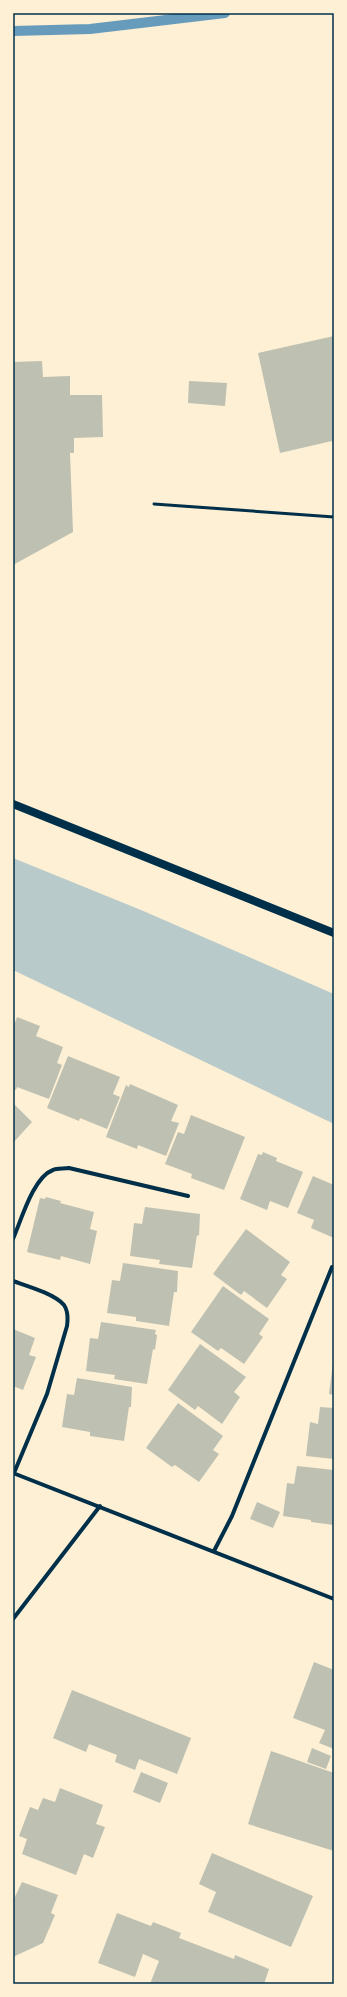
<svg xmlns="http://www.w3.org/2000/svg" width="347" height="1997" font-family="'Noto Sans',sans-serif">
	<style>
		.green { fill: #b9caca }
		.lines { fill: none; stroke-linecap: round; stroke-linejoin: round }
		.stream { stroke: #669bbc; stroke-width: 10 }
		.building { fill: #bec0b2 }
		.service { stroke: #003049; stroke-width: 3 }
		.minor { stroke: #003049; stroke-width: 4 }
		.secondary { stroke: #003049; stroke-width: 8 }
		.neatline { fill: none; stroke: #003049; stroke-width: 1.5 }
	</style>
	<rect width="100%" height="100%" fill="#fdf0d5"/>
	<!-- green -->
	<path class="green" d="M 13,858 L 141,910 L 334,994 L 334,1124 L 13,970 Z"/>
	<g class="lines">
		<!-- stream -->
		<path class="stream" d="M 13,31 L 90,29 L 225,13"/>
	</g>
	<!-- building -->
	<path class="building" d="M 334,336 L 334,446 L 332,441 L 280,453 L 258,353 Z
		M 42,361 L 43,377 L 70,376 L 70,395 L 102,395 L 103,437 L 74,438 L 74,453 L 70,453 L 73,532 L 13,565 L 13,362 Z
		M 189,381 L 227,383 L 225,406 L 188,403 Z
		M 17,1017 L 40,1026 L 36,1036 L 63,1047 L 57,1063 L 62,1065 L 49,1099 L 17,1087 L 16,1090 L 13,1089 L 13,1028 Z
		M 68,1056 L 120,1077 L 113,1094 L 120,1097 L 107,1129 L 80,1118 L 79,1121 L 47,1108 Z
		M 130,1084 L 178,1105 L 171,1121 L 179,1123 L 166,1156 L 138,1145 L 137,1149 L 106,1137 L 126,1085 L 129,1087 Z
		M 13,1103 L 32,1122 L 13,1143 Z
		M 191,1115 L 245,1137 L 224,1190 L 191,1178 L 192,1174 L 165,1164 L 178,1132 L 184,1134 Z
		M 263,1152 L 277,1158 L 276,1161 L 303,1172 L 288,1208 L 270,1201 L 267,1210 L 240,1199 L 258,1154 L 262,1155 Z
		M 313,1176 L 334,1185 L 334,1238 L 311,1228 L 314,1220 L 297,1213 Z
		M 46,1197 L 61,1201 L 60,1203 L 94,1212 L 90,1229 L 97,1231 L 90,1264 L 61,1256 L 60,1260 L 27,1252 L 40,1198 L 45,1199 Z
		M 145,1207 L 200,1214 L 199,1236 L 197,1235 L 192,1268 L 159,1264 L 160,1260 L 130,1256 L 134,1223 L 142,1224 Z
		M 246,1229 L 290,1262 L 281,1275 L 287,1279 L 267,1308 L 244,1291 L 241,1295 L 213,1274 Z
		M 123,1263 L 178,1271 L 177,1292 L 174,1292 L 169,1326 L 136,1321 L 136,1317 L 107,1313 L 112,1280 L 120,1281 Z
		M 223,1286 L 269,1319 L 259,1334 L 263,1337 L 244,1364 L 221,1348 L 218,1351 L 191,1332 Z
		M 101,1322 L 156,1330 L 155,1334 L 157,1335 L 155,1350 L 153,1349 L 147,1384 L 114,1379 L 115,1375 L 86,1371 L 90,1338 L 98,1339 Z
		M 13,1329 L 35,1338 L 29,1355 L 36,1357 L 23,1390 L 13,1386 Z
		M 200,1344 L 246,1377 L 234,1392 L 240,1397 L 222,1424 L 198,1406 L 195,1410 L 168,1390 Z
		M 333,1363 L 334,1363 L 334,1395 L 329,1394 Z
		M 77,1378 L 132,1387 L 131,1407 L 129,1407 L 124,1441 L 90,1436 L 90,1432 L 62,1427 L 67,1394 L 74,1395 Z
		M 178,1403 L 223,1436 L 213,1450 L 219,1454 L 199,1482 L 175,1465 L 172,1467 L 146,1448 Z
		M 320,1407 L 334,1408 L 334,1459 L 306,1456 L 310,1422 L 318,1424 Z
		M 297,1466 L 334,1470 L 334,1525 L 311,1522 L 311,1520 L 283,1516 L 287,1483 L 294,1484 Z
		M 257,1502 L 280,1512 L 273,1528 L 250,1519 Z
		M 314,1662 L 334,1670 L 334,1749 L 319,1743 L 325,1730 L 293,1718 Z
		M 72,1690 L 191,1738 L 177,1774 L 139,1759 L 135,1770 L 115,1762 L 117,1755 L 89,1744 L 86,1752 L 53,1738 Z
		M 312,1748 L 331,1756 L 326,1769 L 307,1762 Z
		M 271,1751 L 334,1773 L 334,1851 L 248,1824 Z
		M 141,1772 L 168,1783 L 160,1803 L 133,1792 Z
		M 60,1788 L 103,1805 L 96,1824 L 105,1827 L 93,1858 L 84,1854 L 76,1875 L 22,1854 L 27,1839 L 19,1836 L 30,1807 L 38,1810 L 43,1798 L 55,1802 Z
		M 212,1853 L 313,1896 L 291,1947 L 208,1912 L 216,1892 L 199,1884 Z
		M 22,1882 L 58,1895 L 51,1913 L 55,1915 L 43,1943 L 13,1957 L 13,1901 Z
		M 117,1913 L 151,1926 L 153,1922 L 181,1933 L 179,1938 L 234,1959 L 235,1955 L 269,1969 L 264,1984 L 244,1984 L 240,1982 L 239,1984 L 150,1984 L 159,1961 L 143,1954 L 135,1977 L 98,1963 Z"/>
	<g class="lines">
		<!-- service -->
		<path class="service" d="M 154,504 L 334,517"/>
		<!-- minor -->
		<path class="minor" d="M 13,1239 C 21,1221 33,1177 53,1170 C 57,1168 64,1169 69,1168 L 188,1196
			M 13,1281 C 27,1286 55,1294 64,1305 C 68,1311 68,1319 67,1326 L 47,1394 L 14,1473
			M 13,1473 L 334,1599
			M 214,1551 L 232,1516 L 332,1267
			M 13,1619 L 100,1506"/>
		<!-- secondary -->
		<path class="secondary" d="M 13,804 L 334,933"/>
	</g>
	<!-- border -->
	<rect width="347" height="1997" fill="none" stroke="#fdf0d5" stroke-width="28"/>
	<rect x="14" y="14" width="319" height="1969" class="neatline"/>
</svg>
